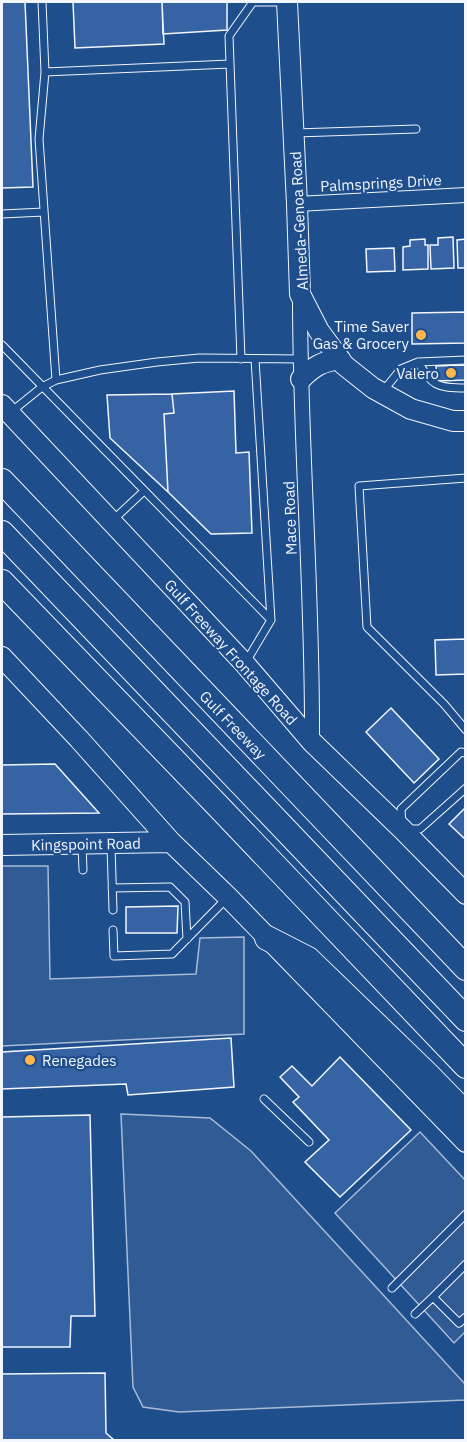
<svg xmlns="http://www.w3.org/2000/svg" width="467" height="1442" font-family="'IBM Plex Sans',sans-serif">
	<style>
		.parking { fill: #305b95; stroke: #a8bbd7; stroke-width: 1.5 }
		.building { fill: #3563a3; stroke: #f2f6ff; stroke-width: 1.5 }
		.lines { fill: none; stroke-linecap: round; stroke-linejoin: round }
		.lane-casing { stroke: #f2f6ff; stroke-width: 9 }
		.street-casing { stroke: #f2f6ff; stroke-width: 16 }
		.secondary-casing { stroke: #f2f6ff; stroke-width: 22 }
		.highway-casing { stroke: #f2f6ff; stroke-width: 26 }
		.lane { stroke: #1f4e8c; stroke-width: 7 }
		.street { stroke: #1f4e8c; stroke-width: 14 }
		.secondary { stroke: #1f4e8c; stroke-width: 20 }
		.highway { stroke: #1f4e8c; stroke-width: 24 }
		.poi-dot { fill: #ffb74d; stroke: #1f4e8c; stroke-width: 2 }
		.labels { text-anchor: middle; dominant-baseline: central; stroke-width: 4.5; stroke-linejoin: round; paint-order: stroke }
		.street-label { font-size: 15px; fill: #f2f6ff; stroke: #1f4e8c }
		.poi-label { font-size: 15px; fill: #f2f6ff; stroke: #1f4e8c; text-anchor: end }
	</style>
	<rect width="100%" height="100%" fill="#1f4e8c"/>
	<!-- parking -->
	<path class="parking" d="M 2,866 L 48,866 L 50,979 L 196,974 L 200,938 L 244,937 L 244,1034 L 2,1046 Z
		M 121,1114 L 210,1118 L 251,1151 L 465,1384 L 465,1400 L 179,1412 L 143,1407 L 133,1387 Z
		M 420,1132 L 465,1180 L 465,1332 L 454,1343 L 335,1213 Z"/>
	<!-- building -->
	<path class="building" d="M 2,2 L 25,2 L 33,187 L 2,188 Z
		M 73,2 L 162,2 L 164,44 L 75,48 Z
		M 162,2 L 227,2 L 227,30 L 163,34 Z
		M 453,237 L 454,268 L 431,269 L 430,245 L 438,245 L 438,238 Z
		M 425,239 L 425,245 L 428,245 L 428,269 L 403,270 L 403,247 L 410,246 L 410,240 Z
		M 466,239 L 466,268 L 458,268 L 457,240 Z
		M 394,248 L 395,271 L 367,272 L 366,249 Z
		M 466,312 L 466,343 L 412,344 L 412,313 Z
		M 466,365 L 466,380 L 437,381 L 436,366 Z
		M 234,391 L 236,453 L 249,452 L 252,533 L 211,534 L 168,492 L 164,414 L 174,413 L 172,394 Z
		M 172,394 L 174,413 L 164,414 L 168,492 L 110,438 L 107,395 Z
		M 466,639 L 466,674 L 436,675 L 435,640 Z
		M 391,708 L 439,759 L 414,783 L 366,732 Z
		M 55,764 L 99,813 L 2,814 L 2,765 Z
		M 466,807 L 466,840 L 449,824 Z
		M 178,906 L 177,933 L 126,933 L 126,907 Z
		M 231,1038 L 234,1087 L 128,1095 L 126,1084 L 2,1089 L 2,1052 Z
		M 340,1057 L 411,1130 L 340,1197 L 305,1162 L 329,1140 L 293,1102 L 299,1097 L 280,1077 L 292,1066 L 312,1086 Z
		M 90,1115 L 95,1316 L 71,1316 L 70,1347 L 2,1347 L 2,1117 Z
		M 105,1373 L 106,1433 L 114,1440 L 2,1440 L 2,1374 Z"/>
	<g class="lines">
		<defs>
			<path id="lane" d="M 42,2 L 45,72 L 39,139 L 56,380 L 100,370 L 157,362 L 199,358 L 300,359
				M 253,2 L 286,2
				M 45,72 L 230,64
				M 296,133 L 416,129
				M 2,214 L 44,212
				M 2,345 L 271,620 L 246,662
				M 241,359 L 229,36 L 253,2
				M 255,359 L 271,620
				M 418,362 C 433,386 436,388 466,388
				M 383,391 L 401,369 L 418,362 L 466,360
				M 11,412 L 42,387 L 56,380
				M 466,478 L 359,486 L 367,627 L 444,704 L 466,730
				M 113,520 L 144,491
				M 402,824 L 401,809 L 461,752 L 466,753
				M 409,829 L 420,829 L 466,788
				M 82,845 L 83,870
				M 111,846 L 113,910
				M 112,888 L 170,887 L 185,902 L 187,939
				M 113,930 L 114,956 L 172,954 L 227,898
				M 264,1099 L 309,1142
				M 466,1264 L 433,1297 L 459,1323 L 466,1317
				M 392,1288 L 466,1214
				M 415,1314 L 433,1297"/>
			<path id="street" d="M 297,204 L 466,195
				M 300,299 C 300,446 313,594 312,742"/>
			<path id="secondary" d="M 287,2 L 297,204 L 300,294 L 319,331 L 344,365 L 373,388 L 411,409 L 453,421 L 466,421
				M 301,379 C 314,366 321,362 340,359
				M 2,405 L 245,664 L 312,742 L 402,829 L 466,894
				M 2,657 L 79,739 L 171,842 L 228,897 L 466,1142
				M 2,845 L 171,842"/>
			<path id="highway" d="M 2,481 L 466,968
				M 2,533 L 466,1019
				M 2,582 L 218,806 L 466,1066
				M 267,938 L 308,959 L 427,1074 L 466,1114"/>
		</defs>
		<!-- lane casing -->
		<use href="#lane" class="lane-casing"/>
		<!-- street casing -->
		<use href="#street" class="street-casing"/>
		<!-- secondary casing -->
		<use href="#secondary" class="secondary-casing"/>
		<!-- highway casing -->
		<use href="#highway" class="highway-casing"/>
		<!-- lane -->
		<use href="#lane" class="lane"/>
		<!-- street -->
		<use href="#street" class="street"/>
		<!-- secondary -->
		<use href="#secondary" class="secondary"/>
		<!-- highway -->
		<use href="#highway" class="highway"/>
	</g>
	<!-- markers -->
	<g class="poi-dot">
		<circle cx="421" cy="335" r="6"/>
		<circle cx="451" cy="373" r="6"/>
		<circle cx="30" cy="1060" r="6"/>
	</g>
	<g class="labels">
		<!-- street labels -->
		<g class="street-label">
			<text transform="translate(381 183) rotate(-3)">Palmsprings Drive</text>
			<text transform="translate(299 221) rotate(-93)">Almeda-Genoa Road</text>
			<text transform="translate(290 518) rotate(-92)">Mace Road</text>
			<text transform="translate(231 652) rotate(48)">Gulf Freeway Frontage Road</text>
			<text transform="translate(233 725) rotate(46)">Gulf Freeway</text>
			<text transform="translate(86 844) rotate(-1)">Kingspoint Road</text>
		</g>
		<!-- poi labels -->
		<g class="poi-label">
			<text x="409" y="326">Time Saver<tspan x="409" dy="17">Gas &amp; Grocery</tspan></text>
			<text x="439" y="373">Valero</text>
			<text x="42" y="1060" text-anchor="start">Renegades</text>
		</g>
	</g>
	<!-- border -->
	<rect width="467" height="1442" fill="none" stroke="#f2f6ff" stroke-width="6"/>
</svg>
